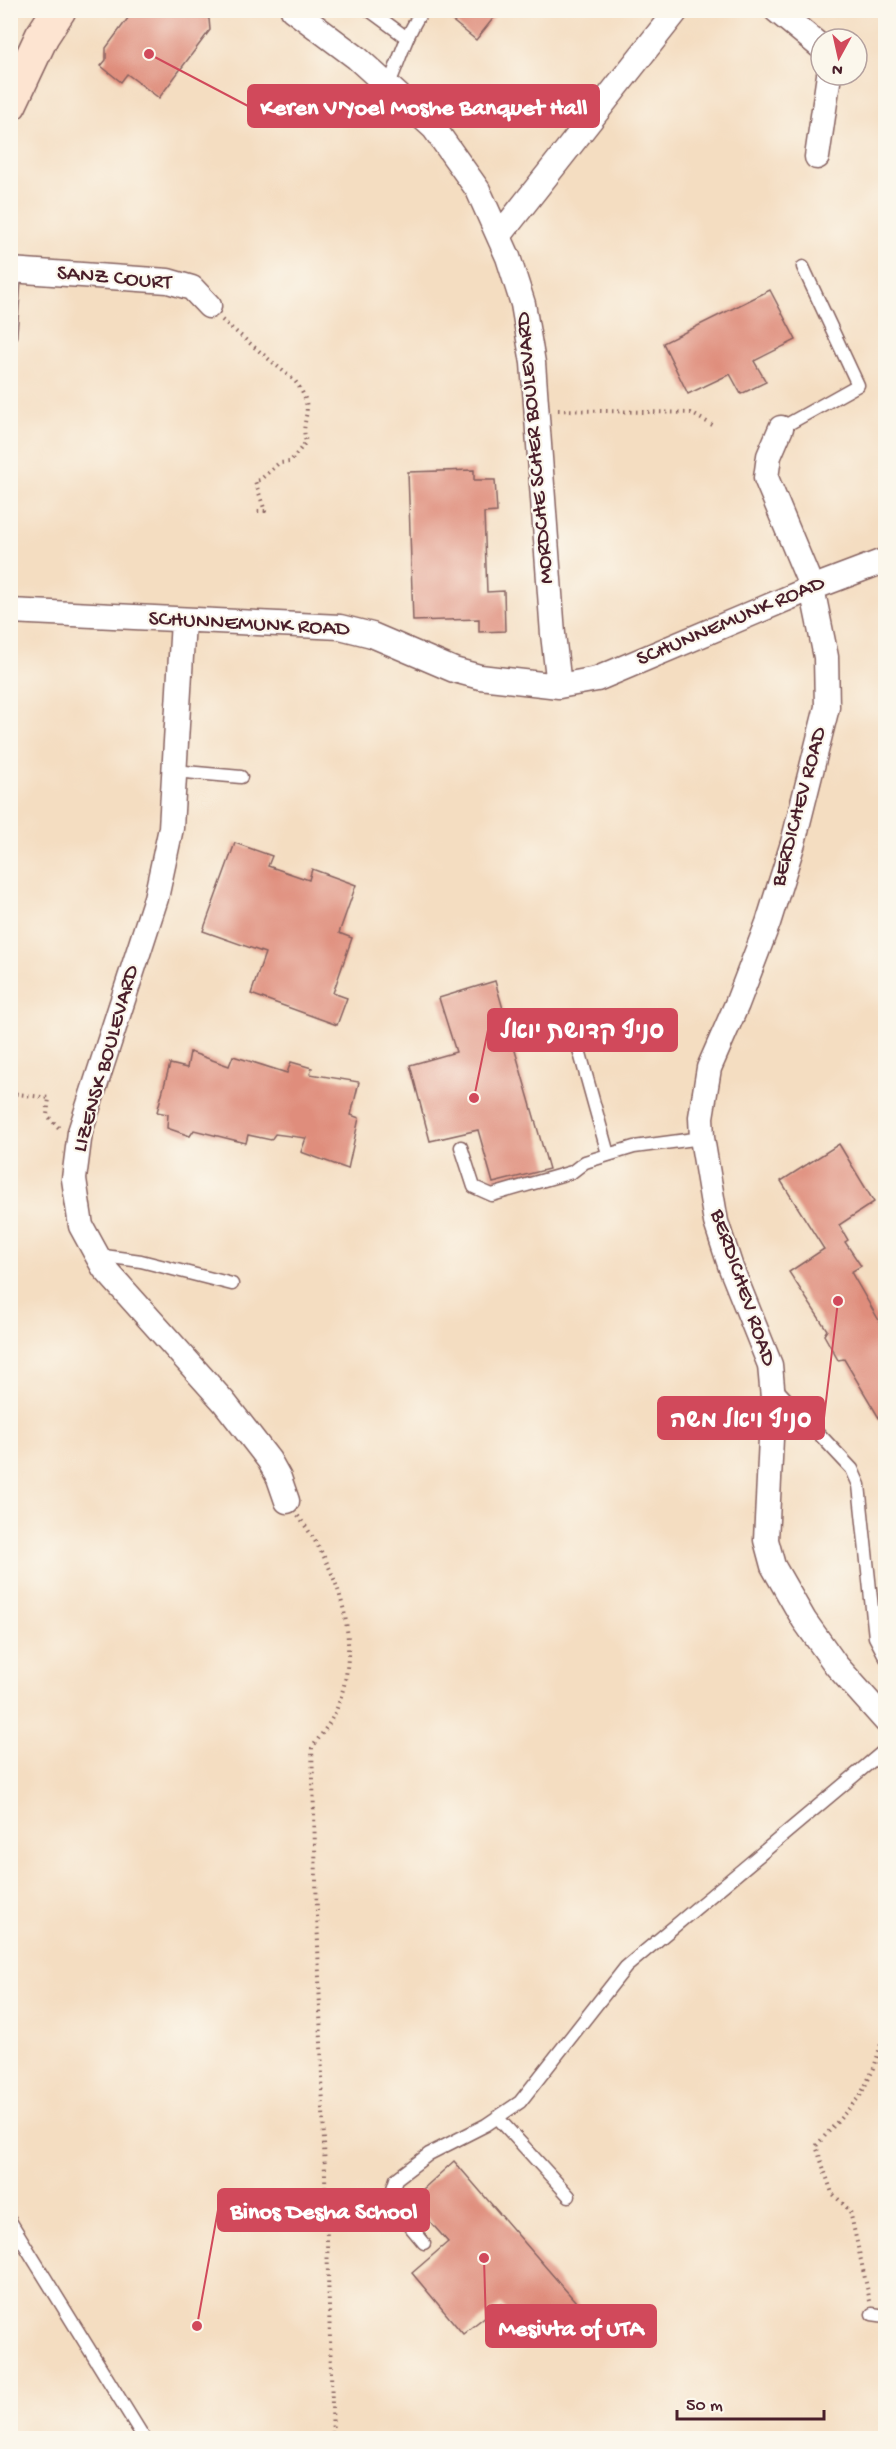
<svg xmlns="http://www.w3.org/2000/svg" width="896" height="2449" font-family="'Gochi Hand','Playpen Sans Hebrew',sans-serif">
	<style>
		.building { fill: #df8d7b }
		.lines { fill: none; stroke-linecap: round; stroke-linejoin: round }
		.lane-casing { stroke: #866260; stroke-width: 15 }
		.street-casing { stroke: #866260; stroke-width: 27 }
		.secondary-casing { stroke: #866260; stroke-width: 36 }
		.path { stroke: #866260; stroke-width: 4; stroke-dasharray: 1.5 4.5; stroke-linecap: butt }
		.lane { stroke: #fff; stroke-width: 12 }
		.street { stroke: #fff; stroke-width: 24 }
		.secondary { stroke: #fde4d1; stroke-width: 33 }
		.labels { text-anchor: middle; dominant-baseline: central; stroke-width: 4.5; stroke-linejoin: round; paint-order: stroke }
		.street-label { font-size: 22px; fill: #4a1f2b; stroke: #fbf7ec }
		.leader { fill: none; stroke: #d1495b; stroke-width: 2 }
		.callout-dot { fill: #d1495b; stroke: #fbf7ec; stroke-width: 2 }
		.callout { fill: #d1495b; stroke: #d1495b; stroke-width: 2 }
		.callout-label { font-size: 24px; text-anchor: middle; font-weight: bold; fill: #fff }
	</style>
	<rect width="100%" height="100%" fill="#fbf7ec"/>
	<filter id="ink" filterUnits="userSpaceOnUse"><feTurbulence type="fractalNoise" baseFrequency=".0167" numOctaves="2"/><feDisplacementMap in="SourceGraphic" scale="12" xChannelSelector="R" yChannelSelector="G"/><feConvolveMatrix kernelMatrix="1 2 1 2 8 2 1 2 1" color-interpolation-filters="sRGB"/></filter>
	<filter id="wash" filterUnits="userSpaceOnUse"><feTurbulence type="fractalNoise" baseFrequency=".008" numOctaves="4" result="noise"/><feDisplacementMap in="SourceGraphic" scale="24" xChannelSelector="R" yChannelSelector="G"/><feGaussianBlur stdDeviation="1.35" result="paint"/><feColorMatrix in="noise" values="0 0 0 0 0 0 0 0 0 0 0 0 0 0 0 0 0 1.4 0 .05"/><feComposite in="paint" operator="in"/></filter>
	<g filter="url(#wash)">
		<rect width="100%" height="100%" fill="#f4ddc1"/>
		<g id="blocks">
			<!-- building -->
			<path class="building" d="M 134,10 L 197,10 L 209,19 L 210,30 L 159,98 L 127,74 L 121,82 L 101,66 L 106,60 L 106,48 Z
				M 439,10 L 500,10 L 476,40 Z
				M 770,290 L 796,340 L 754,361 L 766,382 L 741,394 L 730,374 L 688,394 L 663,343 Z
				M 474,470 L 474,480 L 495,480 L 497,512 L 484,513 L 487,592 L 504,591 L 505,631 L 479,632 L 479,619 L 413,621 L 408,472 Z
				M 235,843 L 272,856 L 268,866 L 309,880 L 312,869 L 356,885 L 339,933 L 352,938 L 333,993 L 347,998 L 337,1025 L 251,994 L 265,953 L 203,931 Z
				M 495,981 L 549,1169 L 493,1183 L 478,1130 L 430,1141 L 410,1065 L 456,1052 L 439,998 Z
				M 190,1052 L 229,1066 L 233,1056 L 287,1073 L 291,1062 L 312,1068 L 310,1074 L 359,1082 L 351,1115 L 359,1118 L 348,1169 L 301,1152 L 306,1138 L 275,1134 L 271,1140 L 248,1135 L 246,1143 L 194,1130 L 190,1136 L 167,1128 L 168,1114 L 157,1112 L 170,1064 L 187,1068 Z
				M 839,1144 L 874,1202 L 839,1225 L 848,1240 L 845,1242 L 861,1266 L 851,1272 L 885,1331 L 885,1428 L 844,1359 L 838,1360 L 824,1335 L 827,1330 L 789,1272 L 824,1249 L 781,1181 Z
				M 454,2161 L 582,2309 L 538,2345 L 501,2304 L 463,2334 L 412,2273 L 448,2242 L 411,2200 Z"/>
		</g>
	</g>
	<g filter="url(#ink)">
		<use href="#blocks" fill-opacity="0" stroke="#866260" stroke-width="1.5"/>
		<g class="lines">
			<defs>
				<path id="lane" d="M 369,10 L 407,38
					M 388,86 C 400,60 406,33 423,10
					M 10,336 L 15,272
					M 781,428 L 858,385 L 803,267
					M 174,771 L 241,777
					M 573,1028 L 608,1154
					M 461,1147 L 474,1187 L 492,1195 L 572,1172 L 585,1162 L 634,1147 L 702,1138
					M 97,1255 L 141,1261 L 232,1284
					M 774,1386 L 852,1469 L 859,1485 L 875,1637 L 886,1658
					M 497,2117 L 569,2196
					M 10,2221 L 144,2438
					M 424,2243 L 389,2201 L 396,2179 L 429,2154 L 486,2125 L 520,2102 L 626,1967 L 886,1749
					M 872,2314 L 886,2316"/>
				<path id="street" d="M 293,10 L 357,58 L 434,128 L 478,190 L 508,257 L 523,304 L 533,363 L 553,634 L 559,686
					M 776,10 L 821,47
					M 817,157 L 829,75
					M 499,236 L 677,10
					M 10,270 L 168,281 L 192,288 L 209,306
					M 781,428 L 769,456 L 766,478 L 812,588 L 826,657 L 827,707 L 793,843 L 768,923 L 737,1004 L 709,1068 L 701,1117 L 702,1138 L 716,1222 L 731,1268 L 770,1365 L 773,1398 L 766,1540 L 773,1566 L 804,1620 L 836,1665 L 886,1721
					M 10,611 L 340,627 L 372,635 L 454,670 L 480,677 L 559,686 L 597,679 L 812,588 L 886,560
					M 183,621 L 171,828 L 156,898 L 80,1132 L 74,1179 L 81,1226 L 104,1268 L 224,1402 L 269,1460 L 279,1478 L 287,1501"/>
				<path id="secondary" d="M 10,104 L 42,36 L 59,10"/>
			</defs>
			<!-- lane casing -->
			<use href="#lane" class="lane-casing"/>
			<!-- street casing -->
			<use href="#street" class="street-casing"/>
			<!-- secondary casing -->
			<use href="#secondary" class="secondary-casing"/>
			<!-- path -->
			<path class="path" d="M 222,320 L 295,381 C 318,412 299,416 306,442 L 290,462 L 279,463 L 260,480 L 255,481 L 265,511 L 254,511
				M 558,410 L 691,413 L 714,426
				M 10,1093 L 49,1098 L 47,1115 L 59,1128
				M 298,1516 C 339,1570 363,1639 338,1705 C 333,1721 321,1734 312,1748 L 333,2438
				M 870,2301 L 850,2211 L 832,2193 L 816,2146 L 860,2096 L 874,2068 L 886,2027"/>
			<!-- lane -->
			<use href="#lane" class="lane"/>
			<!-- street -->
			<use href="#street" class="street"/>
			<!-- secondary -->
			<use href="#secondary" class="secondary"/>
		</g>
	</g>
	<g class="labels">
		<!-- street labels -->
		<g class="street-label">
			<text transform="translate(114 279) rotate(5)">SANZ COURT</text>
			<text transform="translate(536 448) rotate(-95)">MORDCHE SCHER BOULEVARD</text>
			<text transform="translate(731 622) rotate(-23)">SCHUNNEMUNK ROAD</text>
			<text transform="translate(249 625) rotate(3)">SCHUNNEMUNK ROAD</text>
			<text transform="translate(800 807) rotate(-75)">BERDICHEV ROAD</text>
			<text transform="translate(107 1059) rotate(-74)">LIZENSK BOULEVARD</text>
			<text transform="translate(742 1288) rotate(71)">BERDICHEV ROAD</text>
		</g>
	</g>
	<!-- callouts -->
	<path class="leader" d="M149 54L248 106M474 1098L488 1030M838 1301L824 1418M197 2326L218 2210M484 2258L486 2326"/>
	<g class="callout-dot">
		<circle cx="149" cy="54" r="6"/>
		<circle cx="474" cy="1098" r="6"/>
		<circle cx="838" cy="1301" r="6"/>
		<circle cx="197" cy="2326" r="6"/>
		<circle cx="484" cy="2258" r="6"/>
	</g>
	<g class="callout">
		<rect x="248" y="85" width="351" height="42" rx="6"/>
		<rect x="488" y="1009" width="189" height="42" rx="6"/>
		<rect x="658" y="1397" width="166" height="42" rx="6"/>
		<rect x="218" y="2189" width="211" height="42" rx="6"/>
		<rect x="486" y="2305" width="170" height="42" rx="6"/>
	</g>
	<g class="callout-label">
		<text x="424" y="114">Keren V'Yoel Moshe Banquet Hall</text>
		<text x="582" y="1038">סניף קדושת יואל</text>
		<text x="741" y="1427">סניף ויאל משה</text>
		<text x="324" y="2218">Binos Desha School</text>
		<text x="571" y="2335">Mesivta of UTA</text>
	</g>
	<!-- margin -->
	<rect width="896" height="2449" fill="none" stroke="#fbf7ec" stroke-width="36"/>
	<!-- north arrow -->
	<g transform="translate(839 57) rotate(188)"><circle r="28" fill="#fbf7ec" stroke="#b4a19f" stroke-width="1.5"/>
	<path d="M0-4.5L10 22L0 15L-10 22Z" fill="#d1495b"/>
	<text y="-9" font-size="16" font-weight="bold" text-anchor="middle" fill="#4a1f2b">N</text>
	</g>
	<!-- scale -->
	<path d="M677 2410v9h147v-9" fill="none" stroke="#4a1f2b" stroke-width="3"/>
	<text x="686" y="2410" font-size="18" fill="#4a1f2b" stroke="#fbf7ec" stroke-width="4.5" paint-order="stroke">50 m</text>
</svg>
